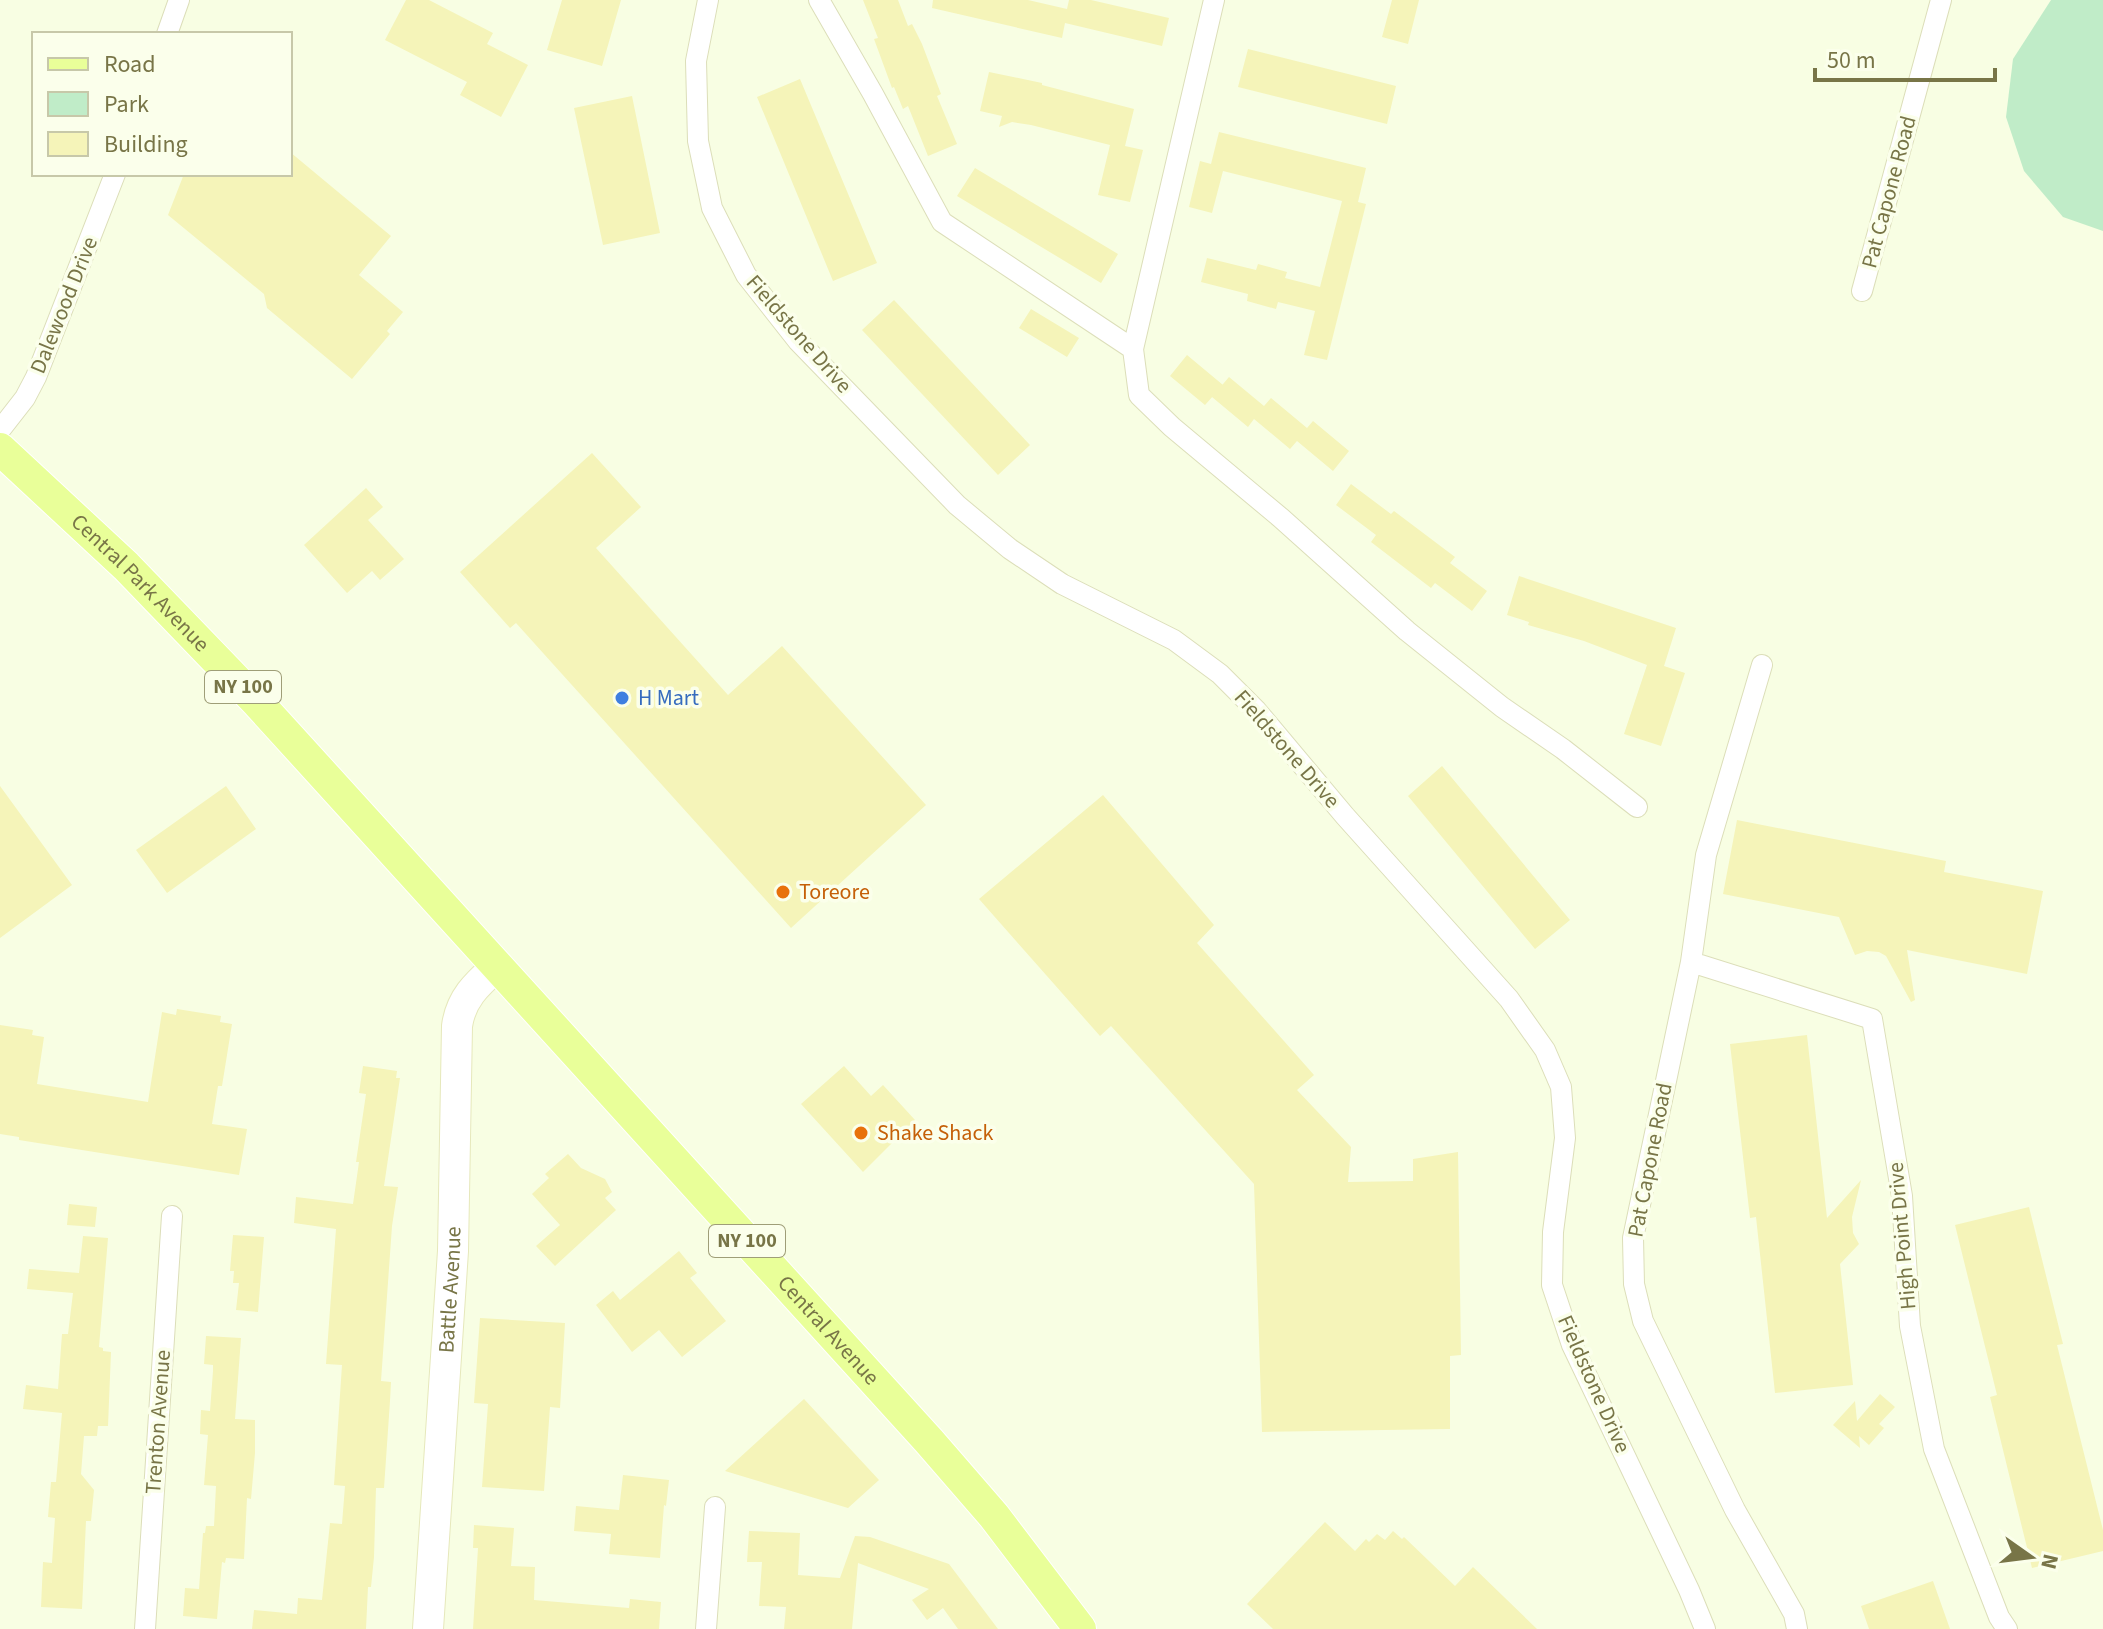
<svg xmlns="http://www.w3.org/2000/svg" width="2103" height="1629" font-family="'Source Sans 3',sans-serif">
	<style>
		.green { fill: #c0ecc8 }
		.building { fill: #f5f4b9 }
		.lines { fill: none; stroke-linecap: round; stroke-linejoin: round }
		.street-casing { stroke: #dcdeb9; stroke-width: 22 }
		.secondary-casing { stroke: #e6e8bb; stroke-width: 32 }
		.primary-casing { stroke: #fff; stroke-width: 34 }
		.street { stroke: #fff; stroke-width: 20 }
		.secondary { stroke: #fff; stroke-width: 30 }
		.primary { stroke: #e9ff99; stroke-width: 32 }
		.shop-dot { fill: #3f7fe0; stroke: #fbffeb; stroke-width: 3 }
		.food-dot { fill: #e8710a; stroke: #fbffeb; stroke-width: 3 }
		.labels { text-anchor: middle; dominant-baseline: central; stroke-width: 7; stroke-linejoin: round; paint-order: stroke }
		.shield { fill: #fbffeb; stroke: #9f9e78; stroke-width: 2 }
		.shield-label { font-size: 20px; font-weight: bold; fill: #787547 }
		.street-label { font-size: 22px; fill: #787547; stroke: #fbffeb }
		.shop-label { font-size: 22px; fill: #366cbe; stroke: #fbffeb; text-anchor: start }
		.food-label { font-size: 22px; fill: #c56008; stroke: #fbffeb; text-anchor: start }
	</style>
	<rect width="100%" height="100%" fill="#f8fee3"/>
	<!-- green -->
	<path class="green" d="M 2051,0 L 2103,0 L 2103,231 L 2063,217 L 2024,171 L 2006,117 L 2013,59 Z"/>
	<!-- building -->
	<path class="building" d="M 406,0 L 429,0 L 493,33 L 487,44 L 528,65 L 501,117 L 460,95 L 467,82 L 385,40 Z
		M 562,0 L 621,0 L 602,66 L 547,50 Z
		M 863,0 L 898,0 L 908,26 L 912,24 L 922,44 L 941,94 L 937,96 L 957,144 L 928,156 L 908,106 L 903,109 L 894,87 L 892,88 L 874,39 L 878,38 Z
		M 933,0 L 1028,0 L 1067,9 L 1069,0 L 1091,0 L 1169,18 L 1162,46 L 1065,23 L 1062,38 L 932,8 Z
		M 1392,0 L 1419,0 L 1408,44 L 1382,37 Z
		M 1248,49 L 1396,86 L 1387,124 L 1238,87 Z
		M 989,72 L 1042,83 L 1042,85 L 1134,109 L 1125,146 L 1143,150 L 1130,202 L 1098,195 L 1110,145 L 1031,125 L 1012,122 L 999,127 L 1002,116 L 980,111 Z
		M 800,79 L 877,263 L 833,281 L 757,97 Z
		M 632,96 L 660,233 L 603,245 L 574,108 Z
		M 1219,132 L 1366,168 L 1358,202 L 1366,204 L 1327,360 L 1304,355 L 1315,311 L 1278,302 L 1276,309 L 1247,301 L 1248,294 L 1201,282 L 1207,258 L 1256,270 L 1258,264 L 1287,272 L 1285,278 L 1320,287 L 1342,201 L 1223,171 L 1212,213 L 1189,207 L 1200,161 L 1211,164 Z
		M 290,152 L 391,236 L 359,275 L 403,312 L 387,331 L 390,334 L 352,379 L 267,308 L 264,294 L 168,215 L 184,174 L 290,174 Z
		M 975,168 L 1118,254 L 1101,283 L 957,196 Z
		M 894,300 L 1030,445 L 998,475 L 862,330 Z
		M 1031,309 L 1079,338 L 1067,357 L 1019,328 Z
		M 1187,355 L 1223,385 L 1205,405 L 1170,376 Z
		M 1229,377 L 1264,406 L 1271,398 L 1307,428 L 1313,421 L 1349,451 L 1333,471 L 1297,441 L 1290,449 L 1254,419 L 1248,427 L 1212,397 Z
		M 592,453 L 641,507 L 596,548 L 728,695 L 782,646 L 926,805 L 791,928 L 516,623 L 510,628 L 460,572 Z
		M 1351,484 L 1391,514 L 1394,511 L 1455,557 L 1450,563 L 1487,591 L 1472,611 L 1435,583 L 1431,588 L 1371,542 L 1376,535 L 1336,505 Z
		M 366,488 L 383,507 L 368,520 L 404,559 L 380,580 L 372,571 L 347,593 L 304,545 Z
		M 1519,576 L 1676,628 L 1664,666 L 1685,673 L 1661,746 L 1624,734 L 1647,665 L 1584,641 L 1528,625 L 1529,622 L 1507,615 Z
		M 1442,766 L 1570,920 L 1535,949 L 1408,796 Z
		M 0,786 L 72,885 L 0,938 Z
		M 226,786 L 256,829 L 167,893 L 136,850 Z
		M 1103,795 L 1214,925 L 1197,943 L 1314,1075 L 1297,1090 L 1351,1147 L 1348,1182 L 1413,1181 L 1413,1159 L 1458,1152 L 1461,1355 L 1450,1356 L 1450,1429 L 1262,1432 L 1254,1184 L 1111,1026 L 1100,1036 L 979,899 Z
		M 1737,820 L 1946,861 L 1944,872 L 2043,891 L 2027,974 L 1907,950 L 1915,1000 L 1911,1002 L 1886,956 L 1879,952 L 1867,951 L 1855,955 L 1839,917 L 1723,894 Z
		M 177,1009 L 221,1016 L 220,1022 L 232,1024 L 222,1086 L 218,1086 L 212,1124 L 247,1129 L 239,1175 L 19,1140 L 19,1137 L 0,1134 L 0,1025 L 33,1030 L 32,1035 L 44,1037 L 37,1084 L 148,1102 L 162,1012 L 176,1015 Z
		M 1807,1035 L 1827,1218 L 1861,1180 L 1852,1217 L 1853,1233 L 1859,1244 L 1840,1264 L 1853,1385 L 1775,1393 L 1756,1217 L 1750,1218 L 1730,1044 Z
		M 363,1066 L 397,1071 L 396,1078 L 400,1078 L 384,1186 L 398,1187 L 392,1226 L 381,1381 L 391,1382 L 390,1401 L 384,1488 L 376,1488 L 374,1557 L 371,1587 L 368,1587 L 366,1629 L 252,1629 L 254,1610 L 297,1614 L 298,1598 L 322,1600 L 330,1523 L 342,1524 L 345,1486 L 334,1485 L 342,1365 L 326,1364 L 336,1229 L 294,1223 L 296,1197 L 353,1204 L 359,1162 L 356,1162 L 366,1094 L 359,1093 Z
		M 844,1066 L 871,1096 L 883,1085 L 915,1120 L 863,1172 L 801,1104 Z
		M 568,1154 L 581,1168 L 605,1179 L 612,1192 L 605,1198 L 616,1210 L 555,1266 L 536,1246 L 560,1225 L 532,1194 L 549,1178 L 545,1174 Z
		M 69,1204 L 97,1207 L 95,1227 L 67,1225 Z
		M 2029,1207 L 2063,1344 L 2057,1345 L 2103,1530 L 2103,1551 L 2032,1568 L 1990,1397 L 1997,1395 L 1955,1225 Z
		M 233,1235 L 264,1237 L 258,1312 L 236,1310 L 239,1283 L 233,1283 L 234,1271 L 230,1271 Z
		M 83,1236 L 108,1238 L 99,1347 L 103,1348 L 103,1351 L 111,1352 L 108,1426 L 98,1426 L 97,1436 L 84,1436 L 81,1474 L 94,1490 L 91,1521 L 86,1521 L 82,1609 L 41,1607 L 43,1562 L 52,1563 L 55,1518 L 48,1517 L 51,1482 L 56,1482 L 62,1413 L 23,1409 L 26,1385 L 58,1389 L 62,1334 L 68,1334 L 73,1293 L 27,1289 L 29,1269 L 79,1273 Z
		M 679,1251 L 697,1273 L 690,1278 L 726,1321 L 682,1357 L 659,1330 L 632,1352 L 596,1305 L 613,1291 L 620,1300 Z
		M 480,1318 L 565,1323 L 560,1408 L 550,1407 L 544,1491 L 482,1487 L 488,1404 L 474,1403 Z
		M 206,1336 L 241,1338 L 235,1419 L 255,1420 L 255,1453 L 251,1499 L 247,1498 L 244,1559 L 226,1558 L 225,1563 L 222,1562 L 217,1619 L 183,1616 L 185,1588 L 199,1589 L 203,1533 L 205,1533 L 206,1526 L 214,1526 L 216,1486 L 204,1485 L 208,1435 L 200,1434 L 201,1410 L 210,1411 L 213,1371 L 213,1365 L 204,1364 Z
		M 1880,1394 L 1895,1407 L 1879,1424 L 1884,1428 L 1869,1445 L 1859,1436 L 1860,1448 L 1833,1425 L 1855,1401 L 1857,1421 Z
		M 804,1399 L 879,1480 L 848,1508 L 725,1471 Z
		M 623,1475 L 669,1480 L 666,1506 L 664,1505 L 660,1558 L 609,1554 L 611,1534 L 574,1531 L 576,1506 L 619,1510 Z
		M 1325,1522 L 1355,1551 L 1366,1539 L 1369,1542 L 1377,1534 L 1385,1540 L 1393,1531 L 1402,1539 L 1404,1537 L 1455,1586 L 1473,1567 L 1537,1629 L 1273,1629 L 1247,1604 Z
		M 474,1525 L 514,1528 L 511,1566 L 535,1567 L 534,1600 L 629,1608 L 630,1599 L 661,1602 L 659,1629 L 473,1629 L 478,1548 L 473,1548 Z
		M 749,1531 L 800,1533 L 798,1575 L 840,1578 L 855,1536 L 870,1537 L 949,1564 L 998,1629 L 958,1629 L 943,1608 L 927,1620 L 912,1600 L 929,1589 L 858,1563 L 852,1629 L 784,1629 L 786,1607 L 759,1606 L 762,1562 L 747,1562 Z
		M 1933,1581 L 1950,1629 L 1869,1629 L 1861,1606 Z"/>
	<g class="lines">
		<defs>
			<path id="street" d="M 708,0 L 696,61 L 698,141 L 712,208 L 746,275 L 798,341 L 957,505 L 1010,549 L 1062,584 L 1174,640 L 1220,674 L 1256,710 L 1345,816 L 1509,999 L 1545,1050 L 1561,1087 L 1565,1138 L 1553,1232 L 1552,1285 L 1572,1345 L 1689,1590 L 1705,1629
				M 819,0 L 873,94 L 942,222 L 1133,349 L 1139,395 L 1172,427 L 1281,518 L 1407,631 L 1502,707 L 1563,749 L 1637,807
				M 167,34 L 179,0
				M 1862,291 L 1941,0
				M 1133,349 L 1214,0
				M 0,430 L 25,398 L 36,377 L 115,174
				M 1762,665 L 1706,855 L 1691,962 L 1633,1238 L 1634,1284 L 1643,1321 L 1735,1510 L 1794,1614 L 1797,1629
				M 1691,962 L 1872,1019 L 1902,1196 L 1910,1326 L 1934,1449 L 1999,1617 L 2007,1629
				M 145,1629 L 172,1216
				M 706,1629 L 715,1507"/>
			<g id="secondary">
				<path id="s1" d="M 428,1629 L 453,1251 L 457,1026 C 461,998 477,984 497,966"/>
			</g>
			<g id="primary">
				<path id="s2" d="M 0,449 L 126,566 L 258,703 L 929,1441 L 994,1516 L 1080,1629"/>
			</g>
		</defs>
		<!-- street casing -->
		<use href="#street" class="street-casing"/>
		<!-- secondary casing -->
		<use href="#secondary" class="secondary-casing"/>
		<!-- primary casing -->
		<use href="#primary" class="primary-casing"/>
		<!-- street -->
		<use href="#street" class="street"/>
		<!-- secondary -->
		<use href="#secondary" class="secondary"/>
		<!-- primary -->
		<use href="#primary" class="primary"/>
	</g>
	<!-- markers -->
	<circle class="shop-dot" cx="622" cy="698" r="8"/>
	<g class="food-dot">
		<circle cx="783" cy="892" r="8"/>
		<circle cx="861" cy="1133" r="8"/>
	</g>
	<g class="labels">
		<!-- shield labels -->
		<g class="shield">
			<rect x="205" y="671" width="76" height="32" rx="6"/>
			<rect x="709" y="1225" width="76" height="32" rx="6"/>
		</g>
		<g class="shield-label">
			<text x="243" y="687">NY 100</text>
			<text x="747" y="1241">NY 100</text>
		</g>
		<!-- street labels -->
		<g class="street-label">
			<text transform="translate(1889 192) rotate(-75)">Pat Capone Road</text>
			<text transform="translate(64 305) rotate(-68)">Dalewood Drive</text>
			<text transform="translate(799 334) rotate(49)">Fieldstone Drive</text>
			<text stroke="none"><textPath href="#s2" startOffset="194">Central Park Avenue</textPath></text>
			<text transform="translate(1287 749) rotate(49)">Fieldstone Drive</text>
			<text transform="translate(1650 1160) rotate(-79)">Pat Capone Road</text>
			<text transform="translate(1902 1236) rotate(-95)">High Point Drive</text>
			<text stroke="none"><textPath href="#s1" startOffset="340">Battle Avenue</textPath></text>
			<text stroke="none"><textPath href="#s2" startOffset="1210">Central Avenue</textPath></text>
			<text transform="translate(1594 1384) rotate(66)">Fieldstone Drive</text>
			<text transform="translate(158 1422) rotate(-86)">Trenton Avenue</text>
		</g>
		<!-- shop labels -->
		<g class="shop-label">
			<text x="638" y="698">H Mart</text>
		</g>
		<!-- food labels -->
		<g class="food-label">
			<text x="799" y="892">Toreore</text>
			<text x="877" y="1133">Shake Shack</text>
		</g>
	</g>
	<!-- legend -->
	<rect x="32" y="32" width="260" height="144" fill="#fbffeb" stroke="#c7c8a9" stroke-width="2"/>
	<rect x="48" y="58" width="40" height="12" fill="#e9ff99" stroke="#c7c8a9" stroke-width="2"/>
	<text x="104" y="72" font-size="24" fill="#787547">Road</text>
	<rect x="48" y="92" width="40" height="24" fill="#c0ecc8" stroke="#c7c8a9" stroke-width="2"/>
	<text x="104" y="112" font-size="24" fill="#787547">Park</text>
	<rect x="48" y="132" width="40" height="24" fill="#f5f4b9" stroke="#c7c8a9" stroke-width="2"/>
	<text x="104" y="152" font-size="24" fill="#787547">Building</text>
	<!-- north arrow -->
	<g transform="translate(2031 1557) rotate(104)" stroke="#fbffeb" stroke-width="6" paint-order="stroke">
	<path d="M0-6L14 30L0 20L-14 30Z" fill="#787547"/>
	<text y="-12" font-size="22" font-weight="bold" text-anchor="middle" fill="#787547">N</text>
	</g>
	<!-- scale -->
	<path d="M1815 68v12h180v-12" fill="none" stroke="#787547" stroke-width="4"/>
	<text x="1827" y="68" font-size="24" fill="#787547" stroke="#fbffeb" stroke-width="6" paint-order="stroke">50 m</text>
</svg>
